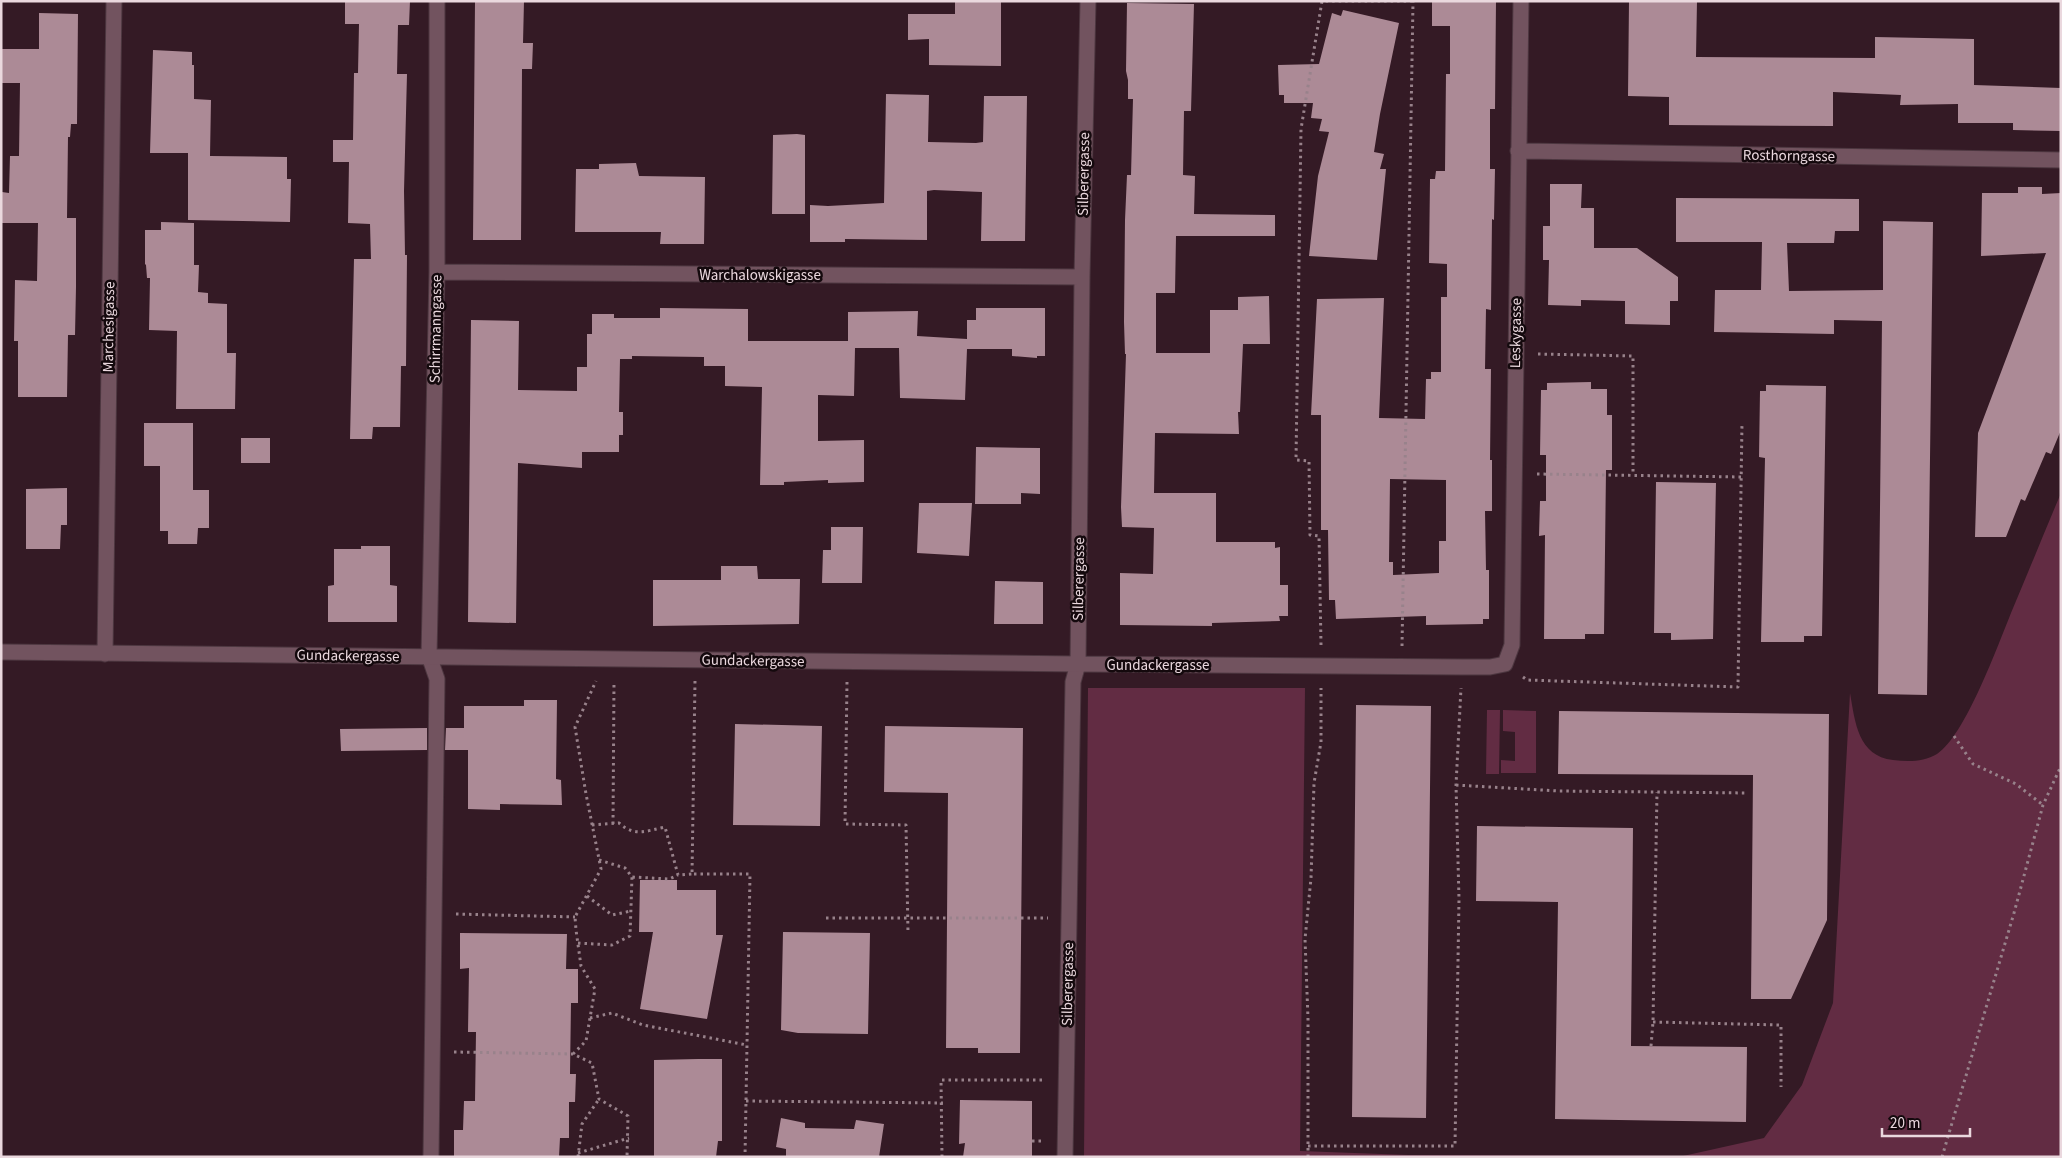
<svg xmlns="http://www.w3.org/2000/svg" width="2062" height="1158" font-family="'Source Sans 3',sans-serif">
	<style>
		.green { fill: #622c43 }
		.building { fill: #ac8a96; fill-rule: evenodd }
		.lines { fill: none; stroke-linecap: round; stroke-linejoin: round }
		.lane-casing { stroke: #4d3740; stroke-width: 17 }
		.street-casing { stroke: #4d3740; stroke-width: 17 }
		.path { stroke: #98828b; stroke-width: 3; stroke-dasharray: 2.5 4; stroke-linecap: butt }
		.lane { stroke: #72535f; stroke-width: 15 }
		.street { stroke: #72535f; stroke-width: 15 }
		.labels { text-anchor: middle; dominant-baseline: central; stroke-width: 5; stroke-linejoin: round; paint-order: stroke }
		.street-label { font-size: 15px; fill: #ead8de; stroke: #14090d }
	</style>
	<rect width="100%" height="100%" fill="#341a25"/>
	<!-- green -->
	<path class="green" d="M 2061,493 L 2061,1157 L 1084,1157 L 1088,688 L 1305,688 L 1300,1151 L 1409,1155 L 1683,1156 L 1764,1138 L 1802,1085 L 1833,1003 L 1850,693 C 1855,722 1858,756 1893,760 C 1908,762 1924,762 1937,754 C 1965,736 1998,645 2011,613 C 2028,573 2044,533 2061,493 Z
		M 1487,710 L 1500,710 L 1499,774 L 1486,774 Z
		M 1503,710 L 1536,711 L 1536,773 L 1501,773 L 1501,760 L 1515,761 L 1515,732 L 1503,731 Z"/>
	<!-- building -->
	<path class="building" d="M 345,1 L 410,1 L 409,25 L 398,25 L 397,74 L 407,74 L 404,191 L 405,255 L 407,255 L 406,366 L 401,366 L 400,427 L 373,427 L 372,439 L 350,439 L 354,259 L 371,259 L 370,224 L 348,223 L 349,162 L 333,162 L 333,140 L 353,140 L 354,73 L 358,73 L 359,24 L 345,24 Z
		M 475,1 L 524,1 L 523,43 L 533,43 L 532,69 L 522,69 L 521,240 L 473,240 Z
		M 955,1 L 1001,1 L 1001,66 L 929,65 L 929,39 L 908,40 L 908,14 L 955,14 Z
		M 1432,1 L 1496,1 L 1495,109 L 1490,109 L 1490,169 L 1495,169 L 1494,220 L 1492,219 L 1491,310 L 1486,309 L 1485,369 L 1491,369 L 1490,460 L 1492,460 L 1492,511 L 1485,511 L 1486,570 L 1489,570 L 1489,619 L 1483,619 L 1483,624 L 1426,625 L 1426,616 L 1336,619 L 1335,600 L 1329,600 L 1328,530 L 1321,530 L 1321,415 L 1311,415 L 1317,299 L 1384,298 L 1379,418 L 1425,419 L 1426,379 L 1431,379 L 1431,372 L 1441,372 L 1441,297 L 1447,297 L 1447,264 L 1429,263 L 1430,179 L 1435,179 L 1436,171 L 1445,171 L 1446,74 L 1450,74 L 1450,26 L 1432,26 ZM 1390,479 L 1446,480 L 1446,541 L 1439,541 L 1439,573 L 1393,575 L 1393,562 L 1389,562 Z
		M 1629,1 L 1697,1 L 1696,57 L 1875,58 L 1875,37 L 1974,39 L 1974,85 L 2061,88 L 2061,131 L 2013,130 L 2013,123 L 1958,123 L 1958,104 L 1900,105 L 1901,95 L 1833,92 L 1833,126 L 1669,125 L 1669,97 L 1628,96 Z
		M 1127,3 L 1194,4 L 1191,111 L 1184,111 L 1183,175 L 1195,176 L 1194,214 L 1275,215 L 1275,236 L 1176,236 L 1175,293 L 1156,293 L 1156,353 L 1210,353 L 1210,310 L 1238,310 L 1238,297 L 1269,296 L 1270,344 L 1243,344 L 1240,412 L 1238,412 L 1239,434 L 1155,433 L 1154,493 L 1216,493 L 1216,542 L 1275,542 L 1275,548 L 1280,547 L 1280,585 L 1288,585 L 1288,616 L 1279,616 L 1280,621 L 1212,623 L 1212,626 L 1120,625 L 1120,573 L 1153,574 L 1154,528 L 1122,527 L 1121,507 L 1126,354 L 1125,354 L 1124,322 L 1125,220 L 1127,175 L 1131,175 L 1133,99 L 1128,99 L 1128,80 L 1126,71 Z
		M 1343,10 L 1399,23 L 1380,114 L 1374,152 L 1384,154 L 1380,169 L 1386,169 L 1377,260 L 1309,256 L 1318,176 L 1329,132 L 1319,131 L 1322,119 L 1311,118 L 1313,103 L 1284,103 L 1284,95 L 1279,95 L 1278,65 L 1319,64 L 1332,13 L 1341,16 Z
		M 39,13 L 78,14 L 77,124 L 71,124 L 70,137 L 68,137 L 67,218 L 76,218 L 76,287 L 75,335 L 68,335 L 67,397 L 18,397 L 18,341 L 14,341 L 15,280 L 37,281 L 38,223 L 2,223 L 2,192 L 9,193 L 10,156 L 19,156 L 20,83 L 1,83 L 1,49 L 39,49 Z
		M 153,50 L 192,52 L 192,65 L 194,65 L 194,99 L 211,100 L 210,156 L 287,157 L 287,179 L 291,179 L 290,222 L 188,220 L 188,153 L 150,153 Z
		M 886,94 L 929,95 L 928,142 L 976,143 L 983,142 L 984,96 L 1027,96 L 1025,241 L 981,241 L 982,192 L 934,190 L 927,191 L 927,240 L 845,239 L 845,242 L 810,242 L 810,205 L 828,206 L 884,203 Z
		M 797,134 L 805,135 L 805,214 L 772,214 L 773,135 Z
		M 636,163 L 639,176 L 705,177 L 704,244 L 660,244 L 661,232 L 575,232 L 576,169 L 599,169 L 599,164 Z
		M 1550,184 L 1582,184 L 1581,208 L 1594,208 L 1594,248 L 1637,248 L 1678,277 L 1678,301 L 1670,301 L 1670,325 L 1625,324 L 1625,301 L 1581,300 L 1581,306 L 1548,305 L 1549,260 L 1543,260 L 1543,226 L 1550,226 Z
		M 2018,187 L 2042,187 L 2042,194 L 2061,193 L 2061,430 L 2051,454 L 2046,452 L 2025,501 L 2021,499 L 2006,537 L 1975,537 L 1978,433 L 2046,253 L 1981,256 L 1982,193 L 2018,193 Z
		M 1676,198 L 1859,199 L 1859,231 L 1835,231 L 1834,243 L 1787,243 L 1789,291 L 1883,290 L 1883,221 L 1933,222 L 1927,695 L 1878,694 L 1882,321 L 1834,320 L 1834,334 L 1714,332 L 1715,290 L 1761,290 L 1762,242 L 1676,242 Z
		M 161,222 L 194,223 L 194,265 L 199,265 L 198,292 L 208,293 L 208,303 L 227,304 L 227,353 L 236,353 L 235,409 L 176,409 L 177,331 L 149,330 L 150,278 L 147,278 L 146,265 L 145,264 L 145,230 L 161,230 Z
		M 660,308 L 748,309 L 748,341 L 848,341 L 848,312 L 918,311 L 917,336 L 967,339 L 967,320 L 976,320 L 976,308 L 1045,308 L 1045,356 L 1037,356 L 1037,358 L 1012,356 L 1012,349 L 967,349 L 965,400 L 900,398 L 899,348 L 855,348 L 854,396 L 818,395 L 818,441 L 864,440 L 864,482 L 828,483 L 828,480 L 784,482 L 784,485 L 760,485 L 762,387 L 725,386 L 725,366 L 704,366 L 704,357 L 632,356 L 632,359 L 620,359 L 619,412 L 623,412 L 623,435 L 619,435 L 619,452 L 582,452 L 582,468 L 518,463 L 516,623 L 468,622 L 471,320 L 519,321 L 518,390 L 577,391 L 577,367 L 587,367 L 587,334 L 592,334 L 592,314 L 614,314 L 614,318 L 660,318 Z
		M 1591,382 L 1591,389 L 1607,389 L 1607,415 L 1612,415 L 1612,470 L 1606,470 L 1604,634 L 1585,634 L 1585,639 L 1544,639 L 1545,535 L 1539,536 L 1540,501 L 1546,501 L 1546,455 L 1540,455 L 1541,390 L 1547,390 L 1547,383 Z
		M 1766,385 L 1826,386 L 1822,636 L 1804,636 L 1804,642 L 1761,642 L 1765,458 L 1759,457 L 1760,391 L 1766,391 Z
		M 144,423 L 193,423 L 193,490 L 209,490 L 209,528 L 198,528 L 197,544 L 168,544 L 168,531 L 160,531 L 160,466 L 144,466 Z
		M 241,438 L 270,438 L 270,463 L 241,463 Z
		M 976,447 L 1040,448 L 1040,494 L 1021,493 L 1021,504 L 975,504 Z
		M 1656,482 L 1716,483 L 1713,639 L 1671,640 L 1671,633 L 1654,633 Z
		M 67,488 L 67,525 L 61,525 L 60,549 L 26,549 L 26,489 Z
		M 919,503 L 972,503 L 969,556 L 917,553 Z
		M 831,527 L 863,527 L 862,583 L 822,583 L 823,550 L 831,550 Z
		M 361,546 L 390,546 L 390,585 L 397,586 L 397,622 L 328,622 L 328,586 L 334,585 L 334,549 L 361,549 Z
		M 721,566 L 757,566 L 758,579 L 800,579 L 799,624 L 653,626 L 653,580 L 721,580 Z
		M 995,581 L 1043,582 L 1043,624 L 994,624 Z
		M 524,700 L 557,700 L 556,779 L 561,780 L 562,805 L 500,804 L 500,810 L 468,809 L 468,750 L 445,750 L 446,728 L 464,728 L 464,706 L 524,706 Z
		M 1356,705 L 1431,706 L 1426,1118 L 1352,1117 Z
		M 1559,711 L 1829,714 L 1827,920 L 1791,999 L 1751,999 L 1753,775 L 1558,774 Z
		M 735,724 L 822,726 L 820,826 L 733,825 Z
		M 885,726 L 1023,728 L 1020,1053 L 978,1053 L 978,1048 L 946,1048 L 948,793 L 884,792 Z
		M 427,728 L 427,750 L 341,751 L 340,729 Z
		M 1477,826 L 1633,828 L 1631,1046 L 1747,1047 L 1746,1122 L 1555,1119 L 1558,902 L 1476,901 Z
		M 640,880 L 677,880 L 677,890 L 716,890 L 716,935 L 723,935 L 707,1019 L 640,1009 L 653,932 L 639,932 Z
		M 783,932 L 870,933 L 868,1034 L 798,1033 L 781,1030 Z
		M 460,933 L 567,934 L 566,969 L 578,969 L 578,1003 L 571,1003 L 570,1074 L 576,1074 L 575,1102 L 569,1102 L 569,1138 L 560,1138 L 559,1157 L 454,1157 L 454,1130 L 463,1130 L 464,1101 L 475,1101 L 476,1032 L 468,1032 L 469,968 L 460,969 Z
		M 698,1059 L 722,1059 L 722,1141 L 718,1141 L 716,1157 L 654,1157 L 654,1060 Z
		M 960,1100 L 1032,1101 L 1032,1157 L 963,1157 L 965,1143 L 959,1144 Z
		M 781,1118 L 805,1123 L 805,1128 L 854,1129 L 856,1120 L 884,1124 L 879,1157 L 786,1157 L 786,1149 L 776,1147 Z"/>
	<g class="lines">
		<defs>
			<path id="lane" d="M 429,656 L 437,679 L 431,1157
				M 1065,1157 L 1073,682 L 1078,664"/>
			<path id="street" d="M 1518,151 L 2061,160
				M 437,272 L 1082,277
				M 1,652 L 1078,664 L 1462,667 L 1490,667 L 1505,664 L 1512,645 L 1521,1
				M 105,654 L 114,1
				M 429,656 L 437,272 L 437,1
				M 1078,664 L 1082,277 L 1088,1"/>
		</defs>
		<!-- lane casing -->
		<use href="#lane" class="lane-casing"/>
		<!-- street casing -->
		<use href="#street" class="street-casing"/>
		<!-- path -->
		<path class="path" d="M 1538,354 L 1633,356 L 1633,475
			M 1537,474 L 1741,477
			M 1321,645 L 1319,536 L 1310,535 L 1309,461 L 1296,460 L 1301,129 L 1322,1 L 1413,1
			M 1402,646 L 1413,2
			M 1523,677 L 1527,680 L 1738,687 L 1742,423
			M 695,681 L 692,874 L 750,874 L 745,1157
			M 847,682 L 845,824 L 906,825 L 908,933
			M 1954,736 L 1973,764 L 2016,784 L 2043,805
			M 1456,785 L 1558,791 L 1748,793
			M 613,824 L 614,681
			M 592,825 L 619,823 C 635,837 646,831 665,827 L 678,875 L 692,874
			M 599,860 L 625,868 L 632,877 L 669,879 L 678,875
			M 587,896 L 612,915 L 631,911
			M 456,914 L 575,917
			M 826,918 L 1048,918
			M 578,943 L 612,945 L 630,936 L 632,877
			M 590,1018 L 612,1013 L 643,1025 L 747,1045
			M 1653,1022 L 1781,1025 L 1781,1087
			M 1651,1046 L 1653,1022 L 1657,792
			M 454,1052 L 573,1054 L 592,1063 L 599,1099 L 628,1116 L 627,1157
			M 573,1054 L 586,1041 L 595,989 L 581,966 L 576,930 L 575,917 L 601,869 L 586,794 L 575,727 L 596,681
			M 746,1101 L 943,1103
			M 1032,1141 L 1044,1141
			M 1308,1146 L 1455,1146 L 1459,899 L 1456,785 L 1461,688
			M 578,1153 L 629,1138
			M 578,1157 L 582,1124 L 599,1099
			M 942,1157 L 941,1080 L 1044,1080
			M 1308,1157 L 1308,1019 L 1305,939 L 1311,878 L 1314,783 L 1321,742 L 1321,688
			M 1942,1157 L 2014,913 L 2043,805 L 2061,766"/>
		<!-- lane -->
		<use href="#lane" class="lane"/>
		<!-- street -->
		<use href="#street" class="street"/>
	</g>
	<g class="labels">
		<!-- street labels -->
		<g class="street-label">
			<text transform="translate(1789 156) rotate(1)">Rosthorngasse</text>
			<text transform="translate(1084 174) rotate(-89)">Silberergasse</text>
			<text x="760" y="275">Warchalowskigasse</text>
			<text transform="translate(109 327) rotate(-89)">Marchesigasse</text>
			<text transform="translate(436 329) rotate(-89)">Schirrmanngasse</text>
			<text transform="translate(1516 333) rotate(-89)">Leskygasse</text>
			<text transform="translate(1079 579) rotate(-89)">Silberergasse</text>
			<text transform="translate(348 656) rotate(1)">Gundackergasse</text>
			<text transform="translate(753 661) rotate(1)">Gundackergasse</text>
			<text x="1158" y="665">Gundackergasse</text>
			<text transform="translate(1068 984) rotate(-89)">Silberergasse</text>
		</g>
	</g>
	<!-- border -->
	<rect width="2062" height="1158" fill="none" stroke="#ead8de" stroke-width="5"/>
	<!-- scale -->
	<path d="M1882 1128v8h88v-8" fill="none" stroke="#ead8de" stroke-width="2.5"/>
	<text x="1890" y="1128" font-size="15" fill="#ead8de" stroke="#14090d" stroke-width="4" paint-order="stroke">20 m</text>
</svg>
